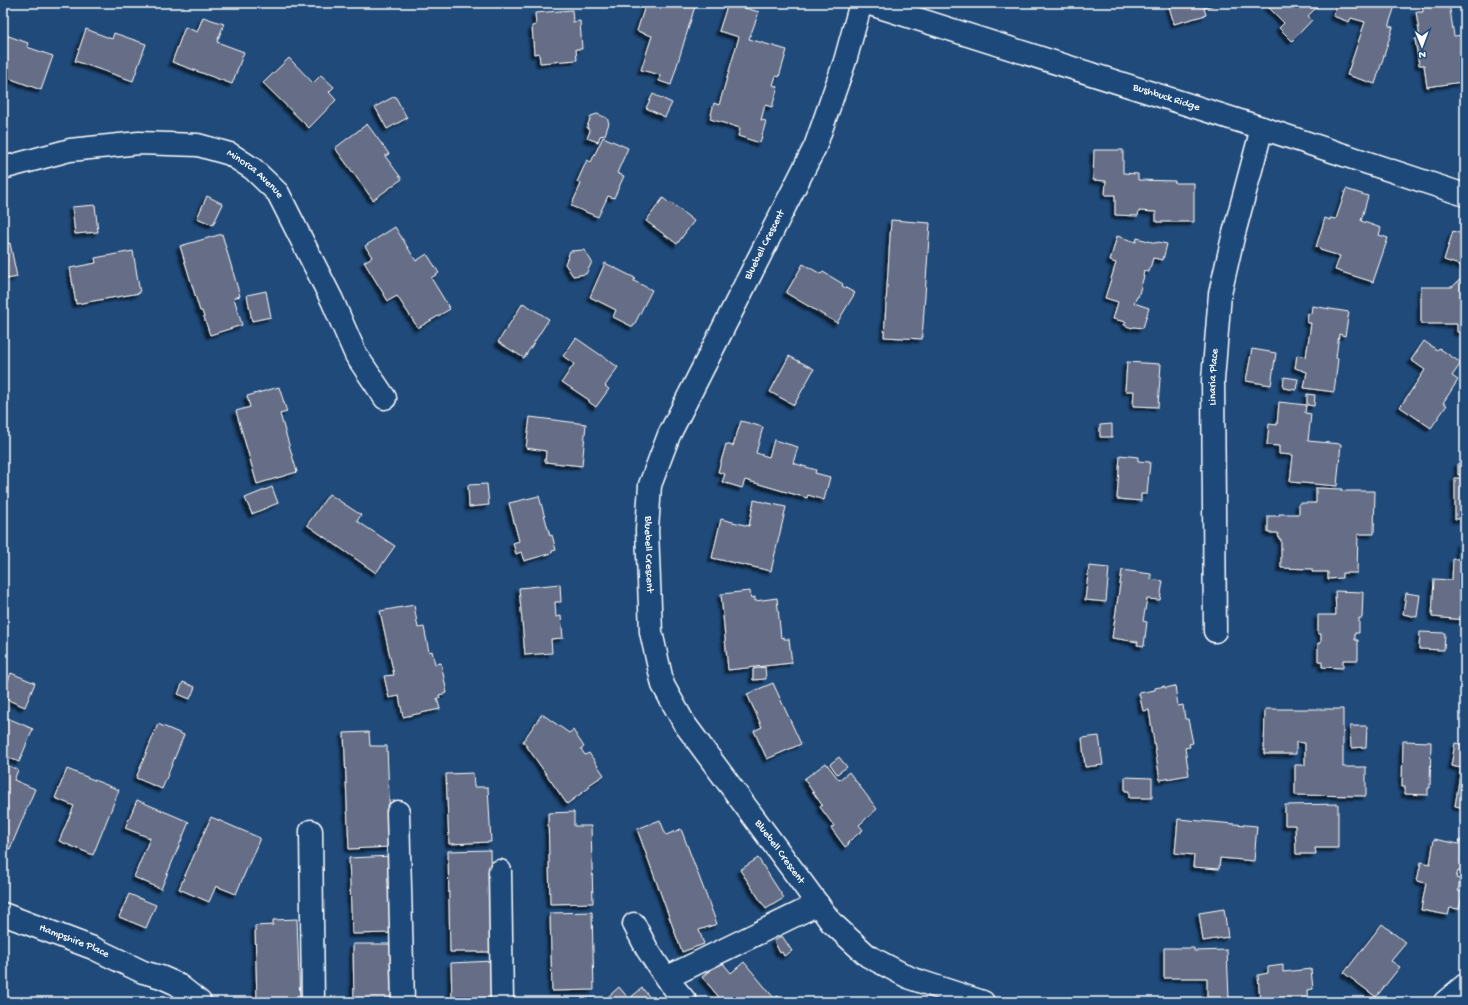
<svg xmlns="http://www.w3.org/2000/svg" width="1468" height="1005" font-family="'Gochi Hand',sans-serif">
	<style>
		.building { fill: #656e86; stroke: #fff; filter: url(#shadow) }
		.lines { fill: none; stroke-linecap: round; stroke-linejoin: round }
		.minor-casing { stroke: #fff; stroke-width: 25 }
		.minor { stroke: #1f4a7a; stroke-width: 22 }
		.labels { text-anchor: middle; dominant-baseline: central; stroke-width: 3; stroke-linejoin: round; paint-order: stroke }
		.street-label { font-size: 11px; fill: #fff; stroke: #1f4a7a }
	</style>
	<defs>
		<filter id="shadow"><feDropShadow dx="-3.5" dy="3.5" stdDeviation="1" flood-color="#0009"/></filter>
	</defs>
	<rect width="100%" height="100%" fill="#1f4a7a"/>
	<filter id="ink" filterUnits="userSpaceOnUse"><feTurbulence type="fractalNoise" baseFrequency=".025" numOctaves="2"/><feDisplacementMap in="SourceGraphic" scale="8" xChannelSelector="R" yChannelSelector="G"/><feConvolveMatrix kernelMatrix="1 2 1 2 8 2 1 2 1" color-interpolation-filters="sRGB"/></filter>
	<g filter="url(#ink)">
		<!-- building -->
		<path class="building" d="M 646,3 L 660,7 L 661,3 L 696,3 L 671,85 L 659,81 L 660,75 L 641,70 L 652,36 L 637,31 Z
			M 728,3 L 759,12 L 749,39 L 787,50 L 779,77 L 776,76 L 773,85 L 778,87 L 772,107 L 765,105 L 761,120 L 766,121 L 760,143 L 738,136 L 740,128 L 710,119 L 714,103 L 719,105 L 739,37 L 719,31 Z
			M 1168,3 L 1220,3 L 1204,8 L 1206,15 L 1174,24 Z
			M 1264,3 L 1318,3 L 1316,4 L 1318,6 L 1308,16 L 1312,20 L 1292,41 L 1279,28 L 1284,23 Z
			M 1337,3 L 1396,3 L 1389,24 L 1389,26 L 1393,27 L 1375,84 L 1347,75 L 1365,22 L 1351,18 L 1349,22 L 1333,16 Z
			M 1422,3 L 1449,3 L 1454,36 L 1464,35 L 1465,58 L 1459,59 L 1462,82 L 1427,87 L 1424,65 L 1419,65 L 1415,39 L 1420,38 L 1416,12 L 1423,12 Z
			M 572,10 L 573,22 L 580,21 L 582,49 L 576,49 L 577,60 L 540,63 L 539,53 L 534,54 L 532,26 L 536,25 L 535,13 Z
			M 203,17 L 224,24 L 217,42 L 244,52 L 232,84 L 172,62 L 185,27 L 197,32 Z
			M 86,29 L 112,39 L 114,33 L 146,44 L 133,81 L 75,61 Z
			M 3,34 L 28,43 L 27,47 L 53,56 L 41,90 L 3,76 Z
			M 289,58 L 313,83 L 321,75 L 334,87 L 329,92 L 336,100 L 309,128 L 263,83 Z
			M 653,94 L 672,103 L 665,117 L 646,108 Z
			M 395,96 L 407,118 L 387,129 L 375,107 Z
			M 597,114 L 607,118 L 609,123 L 605,135 L 600,136 L 598,142 L 587,138 L 590,131 L 587,127 L 591,116 Z
			M 367,124 L 389,154 L 385,156 L 402,179 L 373,200 L 335,148 Z
			M 603,137 L 628,148 L 617,173 L 624,176 L 614,198 L 608,196 L 598,217 L 571,206 L 581,184 L 577,182 L 587,160 L 591,162 Z
			M 1094,150 L 1123,150 L 1123,173 L 1138,174 L 1138,180 L 1175,181 L 1175,183 L 1194,183 L 1194,222 L 1156,222 L 1156,212 L 1139,211 L 1138,216 L 1115,215 L 1115,195 L 1105,195 L 1106,181 L 1093,180 Z
			M 1346,189 L 1368,196 L 1361,221 L 1381,228 L 1379,235 L 1388,238 L 1373,282 L 1335,270 L 1340,256 L 1320,250 L 1320,248 L 1316,247 L 1325,218 L 1330,220 L 1330,218 L 1336,219 Z
			M 207,196 L 223,204 L 213,225 L 197,218 Z
			M 663,198 L 669,203 L 670,202 L 694,221 L 677,244 L 646,221 Z
			M 95,205 L 98,232 L 75,234 L 72,207 Z
			M 891,220 L 930,223 L 922,339 L 884,337 Z
			M 395,227 L 416,261 L 427,254 L 439,273 L 431,278 L 450,309 L 418,328 L 397,296 L 388,301 L 364,262 L 372,257 L 365,246 Z
			M 1453,231 L 1465,235 L 1465,267 L 1444,260 Z
			M 6,233 L 8,244 L 10,243 L 17,277 L 3,280 L 3,234 Z
			M 222,234 L 240,296 L 234,298 L 242,325 L 210,335 L 202,311 L 200,311 L 180,246 Z
			M 1117,236 L 1136,242 L 1137,238 L 1156,243 L 1158,242 L 1167,244 L 1163,260 L 1153,258 L 1149,272 L 1144,271 L 1143,276 L 1144,276 L 1138,297 L 1137,297 L 1134,303 L 1149,308 L 1143,328 L 1133,327 L 1132,328 L 1124,325 L 1126,322 L 1113,319 L 1118,302 L 1105,298 L 1116,263 L 1110,261 Z
			M 584,250 L 592,262 L 586,274 L 573,276 L 565,264 L 570,251 Z
			M 133,251 L 140,293 L 76,304 L 70,268 L 96,263 L 95,258 Z
			M 605,263 L 635,278 L 634,281 L 652,290 L 633,327 L 613,317 L 616,310 L 590,297 Z
			M 803,264 L 821,274 L 823,272 L 843,284 L 842,286 L 855,293 L 837,323 L 786,293 Z
			M 1465,275 L 1465,332 L 1457,332 L 1457,324 L 1421,324 L 1421,287 L 1452,287 Z
			M 266,291 L 271,317 L 252,321 L 247,295 Z
			M 523,303 L 549,319 L 524,358 L 498,342 Z
			M 1312,306 L 1349,312 L 1345,336 L 1339,334 L 1336,358 L 1338,359 L 1334,392 L 1304,388 L 1307,372 L 1295,368 L 1297,355 L 1306,357 L 1311,323 L 1307,323 L 1308,313 L 1311,314 Z
			M 576,338 L 618,367 L 605,386 L 609,389 L 596,407 L 589,402 L 589,400 L 562,382 L 574,364 L 563,356 Z
			M 1424,341 L 1437,350 L 1439,348 L 1461,363 L 1452,376 L 1458,380 L 1443,403 L 1447,405 L 1431,428 L 1400,407 L 1425,370 L 1411,360 Z
			M 1252,349 L 1276,353 L 1271,385 L 1246,381 Z
			M 789,356 L 814,369 L 794,405 L 770,392 Z
			M 1127,362 L 1161,364 L 1158,407 L 1133,406 L 1134,391 L 1125,391 Z
			M 1284,377 L 1298,379 L 1296,390 L 1283,388 Z
			M 279,387 L 287,412 L 280,414 L 297,472 L 257,484 L 236,411 L 250,407 L 247,396 Z
			M 1307,394 L 1315,395 L 1314,406 L 1307,405 Z
			M 1279,402 L 1306,405 L 1305,413 L 1311,414 L 1308,441 L 1341,444 L 1337,486 L 1290,482 L 1293,455 L 1279,454 L 1279,446 L 1267,445 L 1269,424 L 1277,425 Z
			M 530,417 L 586,424 L 582,466 L 545,462 L 546,451 L 526,448 Z
			M 741,421 L 763,427 L 756,453 L 769,457 L 774,440 L 798,447 L 793,463 L 816,470 L 815,473 L 830,477 L 824,500 L 808,495 L 807,498 L 745,480 L 742,488 L 722,482 L 725,474 L 718,472 L 726,444 L 733,446 Z
			M 1112,424 L 1112,437 L 1100,437 L 1100,425 Z
			M 1120,455 L 1138,457 L 1138,461 L 1150,462 L 1147,494 L 1141,494 L 1141,501 L 1117,499 Z
			M 1458,463 L 1465,463 L 1465,475 L 1458,475 Z
			M 1455,478 L 1465,478 L 1465,519 L 1455,519 Z
			M 487,484 L 489,505 L 469,507 L 468,485 Z
			M 272,487 L 278,503 L 252,514 L 245,498 Z
			M 1316,488 L 1342,489 L 1341,491 L 1375,491 L 1374,534 L 1358,534 L 1357,573 L 1342,573 L 1342,578 L 1328,579 L 1328,572 L 1312,572 L 1312,569 L 1281,568 L 1281,539 L 1279,539 L 1278,533 L 1268,533 L 1268,516 L 1279,516 L 1279,514 L 1299,514 L 1299,503 L 1316,503 Z
			M 329,494 L 361,515 L 357,521 L 395,546 L 376,573 L 307,525 Z
			M 539,496 L 550,536 L 552,535 L 556,550 L 552,551 L 552,553 L 524,561 L 521,552 L 516,554 L 513,543 L 519,541 L 509,503 Z
			M 754,500 L 786,507 L 771,571 L 712,558 L 721,519 L 749,526 Z
			M 1459,543 L 1465,543 L 1465,620 L 1432,617 L 1434,579 L 1452,580 L 1453,559 L 1459,559 Z
			M 1089,566 L 1109,568 L 1106,602 L 1085,600 Z
			M 1122,570 L 1151,574 L 1151,579 L 1163,581 L 1160,600 L 1147,599 L 1143,621 L 1147,622 L 1144,646 L 1137,645 L 1138,642 L 1112,638 Z
			M 560,584 L 561,602 L 555,602 L 556,617 L 561,616 L 563,638 L 551,639 L 552,653 L 525,655 L 519,588 Z
			M 750,591 L 751,598 L 755,597 L 755,601 L 777,598 L 781,638 L 784,637 L 784,639 L 789,639 L 792,663 L 728,670 L 721,594 Z
			M 1335,591 L 1363,592 L 1362,618 L 1359,618 L 1359,633 L 1355,633 L 1355,640 L 1358,640 L 1358,660 L 1343,660 L 1343,668 L 1322,667 L 1322,661 L 1318,661 L 1318,643 L 1321,643 L 1321,634 L 1318,634 L 1318,615 L 1336,615 Z
			M 1406,593 L 1420,595 L 1417,617 L 1403,614 Z
			M 414,605 L 418,628 L 424,627 L 429,652 L 432,651 L 435,664 L 441,663 L 447,693 L 439,695 L 440,698 L 437,698 L 440,709 L 403,717 L 399,696 L 389,698 L 384,676 L 394,675 L 380,611 Z
			M 1420,632 L 1445,633 L 1444,650 L 1419,649 Z
			M 765,667 L 766,679 L 753,680 L 753,669 Z
			M 11,673 L 35,683 L 25,707 L 3,698 L 3,693 Z
			M 183,682 L 195,687 L 190,699 L 178,694 Z
			M 773,683 L 801,744 L 767,759 L 754,731 L 762,727 L 747,694 Z
			M 1165,686 L 1165,688 L 1175,686 L 1178,706 L 1183,705 L 1185,719 L 1188,719 L 1193,743 L 1189,744 L 1190,747 L 1185,748 L 1189,775 L 1160,780 L 1149,710 L 1143,711 L 1139,693 L 1155,690 L 1155,688 Z
			M 1265,709 L 1343,709 L 1343,767 L 1366,767 L 1366,796 L 1295,795 L 1295,765 L 1305,765 L 1305,743 L 1296,742 L 1296,754 L 1264,754 Z
			M 542,714 L 569,733 L 573,730 L 584,747 L 581,749 L 585,755 L 589,753 L 604,775 L 589,785 L 590,787 L 567,804 L 523,741 Z
			M 3,716 L 33,729 L 19,762 L 3,755 Z
			M 158,724 L 184,735 L 162,789 L 136,778 Z
			M 1350,726 L 1367,726 L 1366,747 L 1351,748 Z
			M 369,732 L 370,746 L 387,746 L 391,847 L 349,849 L 344,733 Z
			M 1099,736 L 1103,765 L 1085,767 L 1082,738 Z
			M 1403,741 L 1431,742 L 1430,788 L 1428,788 L 1428,795 L 1405,794 L 1405,787 L 1402,787 Z
			M 1455,743 L 1465,745 L 1465,808 L 1455,806 L 1461,768 L 1451,766 Z
			M 839,757 L 847,767 L 837,774 L 830,764 Z
			M 3,763 L 18,770 L 14,780 L 35,789 L 10,849 L 3,846 Z
			M 826,763 L 839,780 L 849,772 L 877,809 L 859,825 L 863,830 L 848,842 L 849,844 L 845,847 L 831,828 L 834,826 L 820,807 L 822,805 L 804,779 Z
			M 67,769 L 119,790 L 93,855 L 59,841 L 74,806 L 55,798 Z
			M 473,773 L 474,787 L 488,787 L 491,842 L 449,844 L 446,774 Z
			M 1125,777 L 1152,778 L 1152,798 L 1129,798 L 1129,791 L 1125,791 Z
			M 137,800 L 189,822 L 161,889 L 134,877 L 150,838 L 125,828 Z
			M 1338,804 L 1338,848 L 1315,848 L 1316,854 L 1296,854 L 1295,825 L 1285,825 L 1285,805 Z
			M 574,812 L 574,826 L 591,826 L 593,903 L 550,904 L 548,813 Z
			M 211,817 L 260,838 L 236,894 L 216,886 L 209,902 L 179,889 Z
			M 1178,819 L 1257,826 L 1254,861 L 1220,858 L 1219,869 L 1193,867 L 1194,855 L 1175,853 Z
			M 660,820 L 666,835 L 681,829 L 717,924 L 699,930 L 704,944 L 682,952 L 637,829 Z
			M 1434,839 L 1459,844 L 1460,840 L 1465,841 L 1465,872 L 1458,871 L 1456,878 L 1460,879 L 1458,891 L 1463,893 L 1459,909 L 1450,908 L 1448,915 L 1421,910 L 1426,883 L 1417,881 L 1421,862 L 1430,864 Z
			M 490,850 L 492,952 L 450,952 L 448,851 Z
			M 392,856 L 395,933 L 352,934 L 349,858 Z
			M 758,858 L 784,898 L 766,909 L 740,870 Z
			M 129,894 L 156,905 L 146,928 L 119,917 Z
			M 1224,909 L 1228,937 L 1203,941 L 1199,913 Z
			M 592,912 L 594,990 L 552,991 L 550,913 Z
			M 297,919 L 300,1002 L 257,1002 L 255,926 L 273,925 L 273,920 Z
			M 1382,924 L 1406,943 L 1391,961 L 1400,967 L 1376,997 L 1344,973 Z
			M 782,936 L 792,951 L 784,956 L 782,952 L 780,953 L 774,941 Z
			M 353,944 L 395,944 L 397,1002 L 354,1002 Z
			M 1164,948 L 1194,948 L 1194,951 L 1227,950 L 1229,999 L 1207,1000 L 1207,978 L 1164,978 Z
			M 493,961 L 494,1002 L 452,1002 L 451,963 Z
			M 721,961 L 731,973 L 744,962 L 774,998 L 778,996 L 783,1002 L 723,1002 L 702,977 Z
			M 1283,965 L 1283,972 L 1311,969 L 1313,989 L 1307,990 L 1308,1002 L 1260,1002 L 1258,975 L 1268,973 L 1268,967 Z
			M 619,987 L 629,999 L 642,988 L 654,1002 L 602,1002 Z
			M 594,998 L 594,1002 L 552,1002 L 552,999 Z"/>
		<g class="lines">
			<defs>
				<g id="minor">
					<path id="s1" d="M 861,3 L 845,61 L 815,147 L 669,435 L 650,485 L 647,530 L 651,632 L 663,685 L 684,723 L 831,922 L 868,956 L 910,978 L 983,1002"/>
					<path id="s2" d="M 867,3 L 1262,128 L 1465,195"/>
					<path id="s3" d="M 3,168 L 70,150 L 139,143 L 198,145 L 230,154 L 253,169 L 278,193 L 332,300 L 356,355 L 385,398"/>
					<path id="s4" d="M 1215,631 L 1213,380 L 1220,294 L 1233,237 L 1262,128"/>
					<path d="M 398,812 L 403,1002"/>
					<path d="M 311,831 L 313,1002"/>
					<path d="M 500,871 L 502,1002"/>
					<path id="s5" d="M 3,914 L 93,948 L 143,972 L 161,977 L 177,984 L 200,1002"/>
					<path d="M 634,924 L 647,949 L 666,978"/>
					<path d="M 686,1002 L 666,978 L 818,904"/>
					<path d="M 1445,1002 L 1465,985"/>
				</g>
			</defs>
			<!-- minor casing -->
			<use href="#minor" class="minor-casing"/>
			<!-- minor -->
			<use href="#minor" class="minor"/>
		</g>
	</g>
	<g class="labels">
		<!-- street labels -->
		<g class="street-label">
			<text stroke="none"><textPath href="#s2" startOffset="314">Bushbuck Ridge</textPath></text>
			<text stroke="none"><textPath href="#s3" startOffset="263">Minorca Avenue</textPath></text>
			<text transform="translate(765 245) rotate(-63)">Bluebell Crescent</text>
			<text stroke="none"><textPath href="#s4" startOffset="254">Linaria Place</textPath></text>
			<text stroke="none"><textPath href="#s1" startOffset="597">Bluebell Crescent</textPath></text>
			<text stroke="none"><textPath href="#s1" startOffset="933">Bluebell Crescent</textPath></text>
			<text stroke="none"><textPath href="#s5" startOffset="76">Hampshire Place</textPath></text>
		</g>
	</g>
	<!-- margin -->
	<rect width="1468" height="1005" fill="none" stroke="#1f4a7a" stroke-width="16"/>
	<rect x="8" y="8" width="1452" height="989" fill="none" stroke="#fff" stroke-width="1.5" filter="url(#ink)"/>
	<!-- north arrow -->
	<g transform="translate(1422 46) rotate(179)" stroke="#1f4a7a" stroke-width="3" paint-order="stroke">
	<path d="M0-3L7 15L0 10L-7 15Z" fill="#ffffff"/>
	<text y="-6" font-size="11" font-weight="bold" text-anchor="middle" fill="#ffffff">N</text>
	</g>
</svg>
